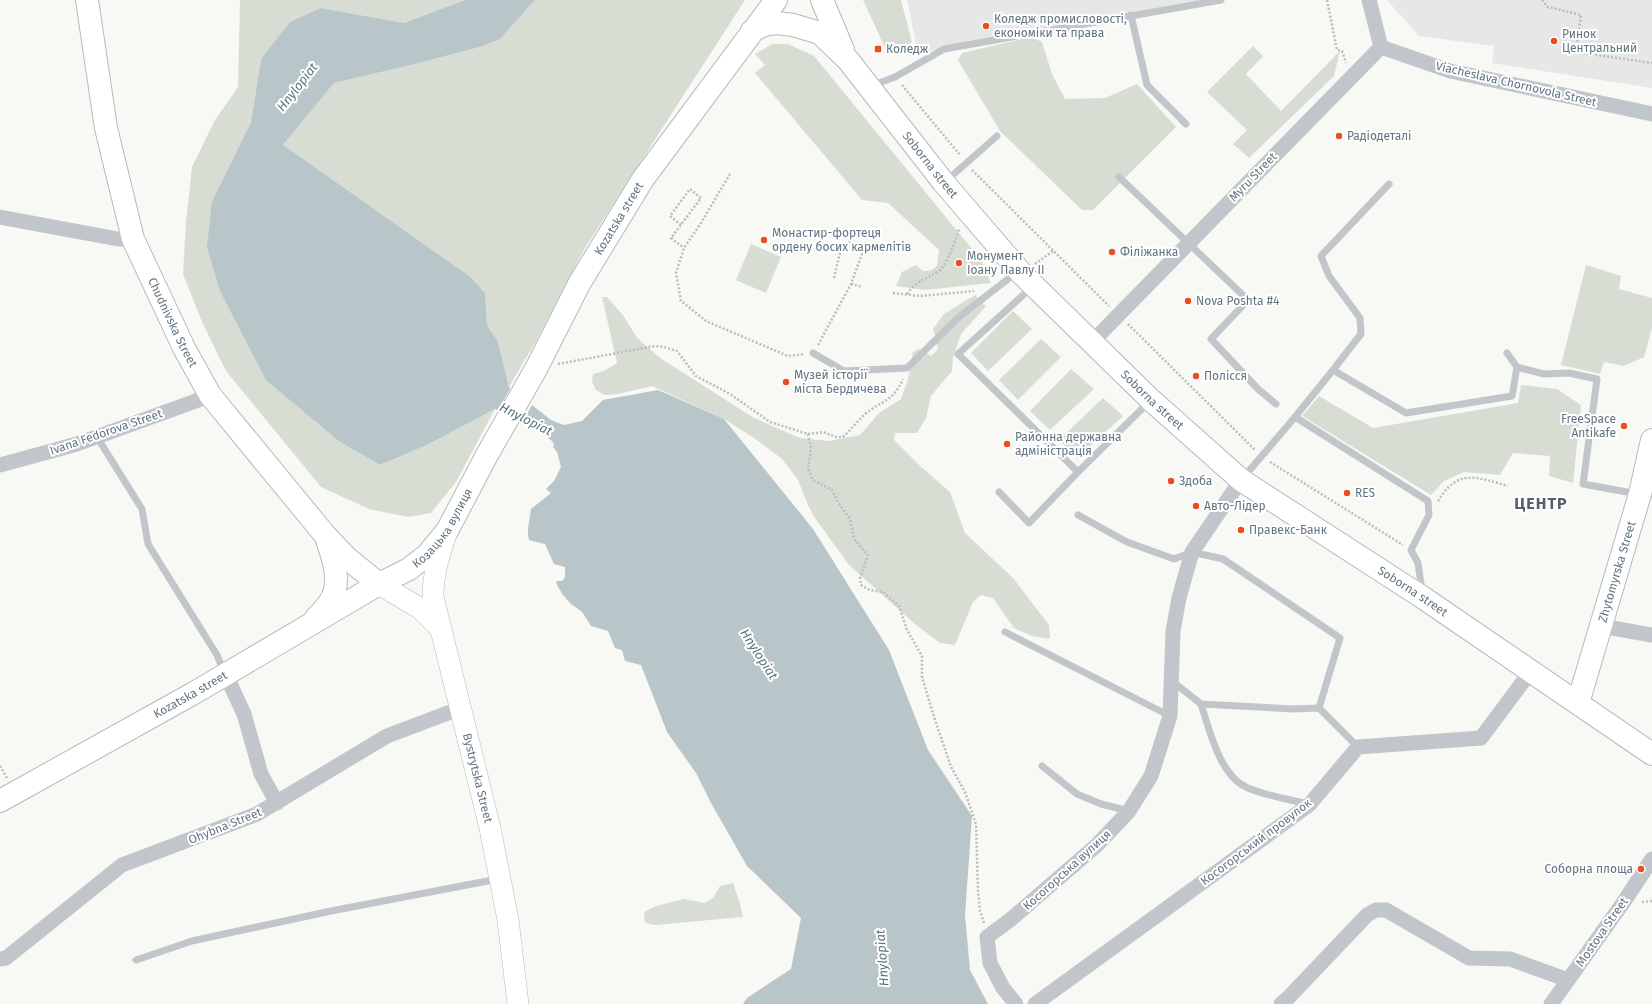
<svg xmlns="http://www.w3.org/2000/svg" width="1652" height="1004" font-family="'Fira Sans',sans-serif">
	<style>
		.built { fill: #e6e7e6 }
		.green { fill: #d8ddd4 }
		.water { fill: #b8c5c9 }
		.pier { fill: #f8f8f5 }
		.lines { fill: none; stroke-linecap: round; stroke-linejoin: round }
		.secondary-casing { stroke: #b3babe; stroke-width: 22 }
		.primary-casing { stroke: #b4babe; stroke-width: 24 }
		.path { stroke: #b9bdc0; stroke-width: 2.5; stroke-dasharray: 2 2; stroke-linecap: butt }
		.lane { stroke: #c1c6ca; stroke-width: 7 }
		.street { stroke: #c1c6ca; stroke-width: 15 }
		.secondary { stroke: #fff; stroke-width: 21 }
		.primary { stroke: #fff; stroke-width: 22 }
		.poi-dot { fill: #ea4c24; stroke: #fff; stroke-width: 1.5 }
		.labels { text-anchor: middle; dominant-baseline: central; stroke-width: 4; stroke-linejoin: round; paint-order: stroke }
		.poi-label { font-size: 12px; fill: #627581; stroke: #fff; text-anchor: start }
		.street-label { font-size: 12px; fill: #627581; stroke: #fff }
		.water-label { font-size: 13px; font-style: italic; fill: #5d747c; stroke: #fff }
		.district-label { font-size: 16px; font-weight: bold; letter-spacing: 1px; fill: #54626c; stroke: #fff }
	</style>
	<rect width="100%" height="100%" fill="#f8f8f5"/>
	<!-- built -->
	<path class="built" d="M 907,0 L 1201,0 L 918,53 Z
		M 1387,0 L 1652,0 L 1652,88 L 1492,63 L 1494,46 L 1419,36 Z"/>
	<!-- green -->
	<path class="green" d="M 240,0 L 465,0 L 404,23 L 321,8 L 261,59 L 251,122 L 212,201 L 340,442 L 380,465 L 427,445 L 495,409 L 456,482 L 431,513 L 408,517 L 369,509 L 321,487 L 226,371 L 203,324 L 183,274 L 186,222 L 192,167 L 215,120 L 238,87 Z
		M 535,0 L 745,0 L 585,248 L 536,341 L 509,387 L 498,342 L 487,325 L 485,293 L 283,145 L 334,83 L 411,65 L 480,47 L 500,39 Z
		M 863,0 L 901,0 L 912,42 L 888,54 Z
		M 1031,37 L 1042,42 L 1052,74 L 1065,99 L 1105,98 L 1137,84 L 1176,127 L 1093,210 L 1082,210 L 1000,131 L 958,60 L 962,53 Z
		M 772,44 L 788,44 L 814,56 L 981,260 L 991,283 L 925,290 L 896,286 L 902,272 L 916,265 L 923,271 L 930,271 L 937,266 L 939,250 L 888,203 L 862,200 L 755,73 L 765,65 L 755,54 Z
		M 1253,46 L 1263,56 L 1246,74 L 1281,111 L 1340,51 L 1334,76 L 1249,158 L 1233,144 L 1247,130 L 1207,92 Z
		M 751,244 L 781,257 L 766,293 L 736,280 Z
		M 1586,265 L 1621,276 L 1619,289 L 1652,298 L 1652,328 L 1644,357 L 1624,366 L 1604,362 L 1600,374 L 1561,365 Z
		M 975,295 L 986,306 L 961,334 L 953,358 L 952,371 L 931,396 L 926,418 L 917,433 L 895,433 L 894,440 L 919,465 L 950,492 L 965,533 L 1013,578 L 1049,625 L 1050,639 L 1032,636 L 1014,628 L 993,598 L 981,595 L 973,602 L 955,645 L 940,643 L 915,624 L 849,565 L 815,518 L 808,505 L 798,480 L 782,459 L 754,438 L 724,419 L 652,386 L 618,394 L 605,395 L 596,390 L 592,382 L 593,374 L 604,371 L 617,363 L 602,297 L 607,297 L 623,315 L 637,338 L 660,358 L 754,418 L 800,438 L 829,441 L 860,435 L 879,413 L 901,399 L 908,379 L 913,352 L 919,349 L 931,356 L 938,349 L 933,329 L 944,314 Z
		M 1013,311 L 1032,329 L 988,371 L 971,353 Z
		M 1041,339 L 1061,357 L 1018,400 L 999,380 Z
		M 1071,369 L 1094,389 L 1050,430 L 1030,411 Z
		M 1521,385 L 1557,389 L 1581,405 L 1573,483 L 1549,476 L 1550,456 L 1513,453 L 1500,475 L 1464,472 L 1444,481 L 1431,495 L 1302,416 L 1319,396 L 1373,428 L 1518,403 Z
		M 1103,398 L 1123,416 L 1077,458 L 1059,440 Z
		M 733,883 L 740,904 L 743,917 L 655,925 L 645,923 L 644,912 L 656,906 L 684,899 L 705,903 L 713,898 L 720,886 Z"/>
	<!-- water -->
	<path class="water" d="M 465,0 L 535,0 L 500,39 L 480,47 L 411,65 L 334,83 L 283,145 L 469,276 L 485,293 L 487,325 L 498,342 L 509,387 L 551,420 L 564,425 L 582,421 L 603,400 L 658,390 L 724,419 L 813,529 L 889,650 L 928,750 L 972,816 L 965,915 L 970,970 L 988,1004 L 743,1004 L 747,998 L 791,969 L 801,918 L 747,866 L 711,803 L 696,773 L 667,732 L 641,665 L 625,661 L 622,650 L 615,648 L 608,631 L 591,626 L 582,612 L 570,603 L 563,595 L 557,585 L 556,581 L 562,581 L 565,577 L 565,567 L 554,564 L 545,544 L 529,540 C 526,529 530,520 531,509 L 551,493 L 546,489 L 554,481 L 561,467 L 557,452 L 553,447 L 554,444 C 549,433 507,416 495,409 L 427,445 L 380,465 L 340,442 L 266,380 L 220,291 L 207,247 L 212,201 L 251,122 L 261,59 L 290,22 L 321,8 L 404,23 Z"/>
	<!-- pier -->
	<path class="pier" d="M 511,387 L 533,403 L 521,425 L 497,412 Z"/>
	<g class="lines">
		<defs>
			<g id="secondary">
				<path id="s1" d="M 446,534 C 439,555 433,574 433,597 L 490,828 L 508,920 L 518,1004"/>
				<path d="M 379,584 L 421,609 L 440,628"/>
			</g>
			<g id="primary">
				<path id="s2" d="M 87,0 L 106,128 L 133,239 L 184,348 L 210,395 L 325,535 L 347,558 L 379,584"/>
				<path d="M 822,0 L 843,50"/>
				<path id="s3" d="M 752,31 L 764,25 L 777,23 L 793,25 L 820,33 L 848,60 L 944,183 L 1023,275 L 1151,400 L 1241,480 L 1422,597 L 1652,754"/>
				<path d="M 316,618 C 322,612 328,606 332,598 C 341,581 333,557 327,540"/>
				<path id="s4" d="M 1578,703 L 1640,494 L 1652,440"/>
				<path id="s5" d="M 0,801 L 194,693 L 379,584 L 409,569 L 427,555 L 447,531 L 488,453 L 536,369 L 579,284 L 643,179 L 776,0"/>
			</g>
		</defs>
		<!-- secondary casing -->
		<use href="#secondary" class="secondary-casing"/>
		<!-- primary casing -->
		<use href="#primary" class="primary-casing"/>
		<!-- path -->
		<path class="path" d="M 1327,0 L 1337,50 L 1342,51 L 1346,63
			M 1542,0 L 1548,7 L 1581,15 L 1576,52 L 1652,63
			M 902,85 L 960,155
			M 972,170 L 1109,306
			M 730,174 L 701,223 L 684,248 L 676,273 L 681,301 L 706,321 L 788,356 L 804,354
			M 681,225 L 670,216 L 690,189 L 701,198 L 671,238 L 684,248
			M 824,244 L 841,248
			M 1035,264 L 1053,251
			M 834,278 L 841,248 L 855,238
			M 851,284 L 862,287
			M 893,293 L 920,296 L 974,291
			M 907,294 C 918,279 925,280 939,271 C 946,266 957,238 959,229
			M 1128,324 L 1255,450
			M 818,345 L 851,284 L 867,240
			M 558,364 L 655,346 L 664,347 L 677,351 L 696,376 L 730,394 L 770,422 L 808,434 L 811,448 L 808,468 L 813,480 L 832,490 L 838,502 L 850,519 L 854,539 L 868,555 L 860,578 L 861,585 L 870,590 L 883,592 L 899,606 L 907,630 L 922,656 L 922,677 L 934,717 L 951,767 L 965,792 L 976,824 L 978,892 L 980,911 L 984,923
			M 808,434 L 823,432 L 836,437 L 843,437 C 851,430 857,421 865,414 C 882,400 893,402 903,379
			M 1270,462 L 1403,545
			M 1438,501 C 1458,468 1476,477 1508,486
			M 0,766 L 7,778
			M 1642,902 L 1652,901"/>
		<!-- lane -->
		<path class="lane" d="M 1131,15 L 1147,85 L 1186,124
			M 871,86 L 895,77 L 944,49 L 1221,0
			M 1119,177 L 1248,300 L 1211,339 L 1258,389 L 1276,404
			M 946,181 L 997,136
			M 1389,184 L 1321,256 L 1329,276 L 1360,318 L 1361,334 L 1333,370 L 1406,413 L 1512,396 L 1517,367
			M 1032,287 L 958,354 L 1078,472 L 1149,402
			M 813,353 L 844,371 L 907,368 L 959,317 L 1017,272
			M 1507,353 L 1517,367 L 1544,374 L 1569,373 L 1597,379 L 1583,484 L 1638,494
			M 1295,417 L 1333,370
			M 97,437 L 142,509 L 148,544 L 217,655 L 224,672
			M 1243,478 L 1295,417 L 1428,501 L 1429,515 L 1411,550 L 1418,563 L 1422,591
			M 999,492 L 1029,523 L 1078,472
			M 1078,515 L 1127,542 L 1174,559 L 1192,552 L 1223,559 L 1340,638 L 1319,708 L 1294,709 L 1201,704 L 1172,681
			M 1005,632 L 1170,716
			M 1201,704 C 1209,729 1220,777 1248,788 C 1267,796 1288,799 1308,804
			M 1319,708 L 1358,747
			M 1042,766 L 1077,794 L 1101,804 L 1129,811
			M 136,960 L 192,941 L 331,911 L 498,879"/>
		<!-- street -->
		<path class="street" d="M 1369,0 L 1381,47
			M 1381,47 L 1450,71 L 1652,114
			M 0,217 L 118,239 L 133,239
			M 1091,343 L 1381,47
			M 0,465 L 77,444 L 193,402 L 210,395
			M 1601,626 L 1652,635
			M 226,675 L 244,714 L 261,774 L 277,803
			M 0,959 L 6,958 L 122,865 L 257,814 L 387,736 L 461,708
			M 1016,1004 L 1003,988 L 990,963 L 987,937 L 1010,920 L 1097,845 L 1129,811 L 1151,776 L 1170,716 L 1173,631 L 1179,598 L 1192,552 L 1241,480
			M 1035,1004 L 1309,805 L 1358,747 L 1481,738 L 1531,671
			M 1281,1004 L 1289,997 L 1367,915 L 1376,910 L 1386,910 L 1469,958 L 1510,959 L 1568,980
			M 1551,1004 L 1623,903 L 1652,859"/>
		<!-- secondary -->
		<use href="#secondary" class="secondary"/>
		<!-- primary -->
		<use href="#primary" class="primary"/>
	</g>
	<!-- markers -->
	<g class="poi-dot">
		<circle cx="986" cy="26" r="4"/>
		<circle cx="1554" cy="41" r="4"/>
		<rect x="874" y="45" width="8" height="8" rx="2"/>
		<circle cx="1339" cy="136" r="4"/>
		<circle cx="764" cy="240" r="4"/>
		<circle cx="1112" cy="252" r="4"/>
		<circle cx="959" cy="263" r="4"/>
		<circle cx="1188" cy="301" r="4"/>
		<circle cx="1196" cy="376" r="4"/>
		<circle cx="786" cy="382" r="4"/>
		<circle cx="1624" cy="426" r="4"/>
		<circle cx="1007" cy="444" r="4"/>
		<circle cx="1171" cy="481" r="4"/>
		<circle cx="1347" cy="493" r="4"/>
		<circle cx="1196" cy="506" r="4"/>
		<circle cx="1241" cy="530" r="4"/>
		<circle cx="1641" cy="869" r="4"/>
	</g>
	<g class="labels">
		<!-- poi labels -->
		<g class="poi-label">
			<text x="994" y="19">Коледж промисловості,<tspan x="994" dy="14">економіки та права</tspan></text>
			<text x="1562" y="34">Ринок<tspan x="1562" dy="14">Центральний</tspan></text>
			<text x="886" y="49">Коледж</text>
			<text x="1347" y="136">Радіодеталі</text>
			<text x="772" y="233">Монастир-фортеця<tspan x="772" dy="14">ордену босих кармелітів</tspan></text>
			<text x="1120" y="252">Філіжанка</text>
			<text x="967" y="256">Монумент<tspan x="967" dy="14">Іоану Павлу ІІ</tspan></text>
			<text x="1196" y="301">Nova Poshta #4</text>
			<text x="794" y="375">Музей історії<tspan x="794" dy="14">міста Бердичева</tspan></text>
			<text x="1204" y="376">Полісся</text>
			<text x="1616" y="419" text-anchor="end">FreeSpace<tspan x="1616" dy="14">Antikafe</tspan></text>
			<text x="1015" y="437">Районна державна<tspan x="1015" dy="14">адміністрація</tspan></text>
			<text x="1179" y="481">Здоба</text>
			<text x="1355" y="493">RES</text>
			<text x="1204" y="506">Авто-Лідер</text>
			<text x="1249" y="530">Правекс-Банк</text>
			<text x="1633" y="869" text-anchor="end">Соборна площа</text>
		</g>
		<!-- street labels -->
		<g class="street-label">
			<text transform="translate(1516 84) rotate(13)">Viacheslava Chornovola Street</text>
			<text stroke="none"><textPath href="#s3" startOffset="243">Soborna street</textPath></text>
			<text transform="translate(1253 177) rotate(-46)">Myru Street</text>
			<text stroke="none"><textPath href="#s5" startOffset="881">Kozatska street</textPath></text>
			<text stroke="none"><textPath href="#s2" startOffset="336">Chudnivska Street</textPath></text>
			<text stroke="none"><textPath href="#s3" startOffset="567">Soborna street</textPath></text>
			<text transform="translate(106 432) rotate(-19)">Ivana Fedorova Street</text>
			<text stroke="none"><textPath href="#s5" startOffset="524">Козацька вулиця</textPath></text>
			<text stroke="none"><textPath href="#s4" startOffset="137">Zhytomyrska Street</textPath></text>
			<text stroke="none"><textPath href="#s3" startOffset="891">Soborna street</textPath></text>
			<text stroke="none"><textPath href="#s5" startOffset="218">Kozatska street</textPath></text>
			<text stroke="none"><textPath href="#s1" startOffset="251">Bystrytska Street</textPath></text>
			<text transform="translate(225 826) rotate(-22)">Ohybna Street</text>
			<text transform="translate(1256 842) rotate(-37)">Косогорський провулок</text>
			<text transform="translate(1067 870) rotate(-42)">Косогорська вулиця</text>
			<text transform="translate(1602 932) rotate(-55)">Mostova Street</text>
		</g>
		<!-- water labels -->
		<g class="water-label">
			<text transform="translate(297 87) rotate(-52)">Hnylopiat</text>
			<text transform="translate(526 419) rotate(27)">Hnylopiat</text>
			<text transform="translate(759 654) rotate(57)">Hnylopiat</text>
			<text transform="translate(882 958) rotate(-94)">Hnylopiat</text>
		</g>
		<!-- district labels -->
		<g class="district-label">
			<text x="1541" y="503">ЦЕНТР</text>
		</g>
	</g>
</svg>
